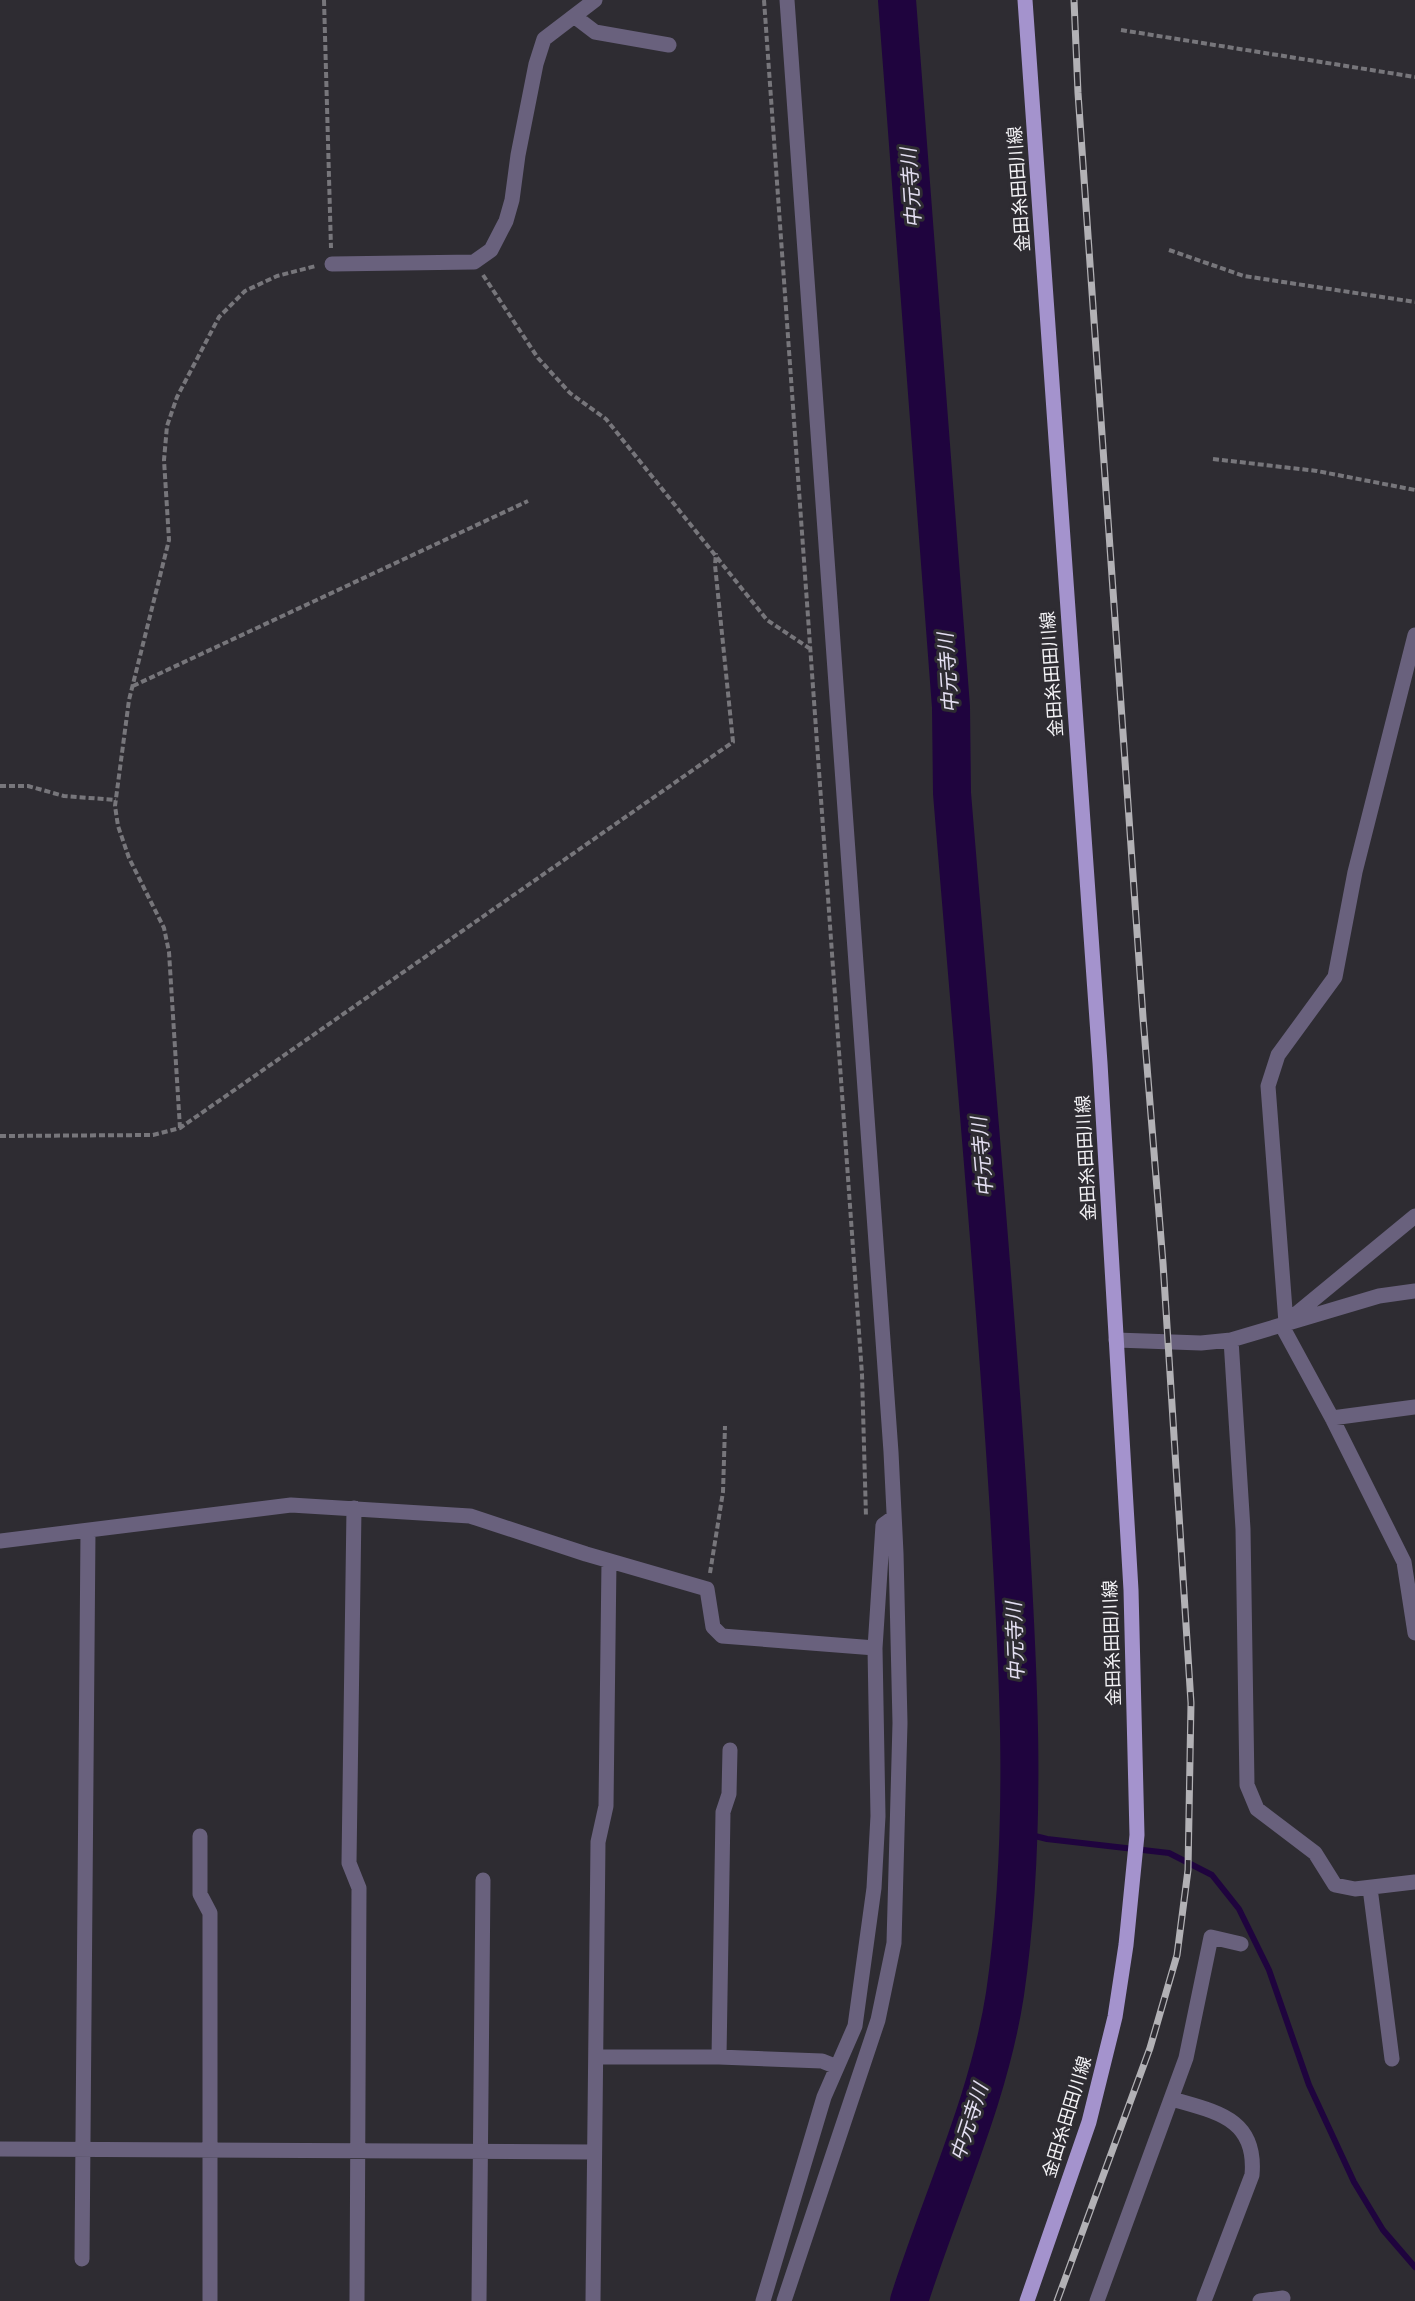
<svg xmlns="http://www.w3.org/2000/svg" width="1415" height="2301" font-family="Bitter,'Noto Sans JP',serif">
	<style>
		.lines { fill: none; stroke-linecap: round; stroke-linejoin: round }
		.stream { stroke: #1f043e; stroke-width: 6 }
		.river { stroke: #1f043e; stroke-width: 38 }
		.path { stroke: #77767b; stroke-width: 4; stroke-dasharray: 6 3; stroke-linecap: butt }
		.minor { stroke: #69617d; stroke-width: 15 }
		.major { stroke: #a493cd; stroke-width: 15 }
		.rail-casing { stroke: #b2b1b5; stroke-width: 7 }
		.rail { stroke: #2e2c32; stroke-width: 4.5; stroke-dasharray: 14; stroke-linecap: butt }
		.labels { text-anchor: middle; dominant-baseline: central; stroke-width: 6; stroke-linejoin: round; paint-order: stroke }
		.street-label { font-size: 18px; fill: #f4f3f6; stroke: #2e2c32 }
		.water-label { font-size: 20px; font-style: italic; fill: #e4dff2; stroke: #2e2c32 }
	</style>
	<rect width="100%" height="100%" fill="#2e2c32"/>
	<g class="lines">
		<!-- stream -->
		<path class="stream" d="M 1019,1832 L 1047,1839 L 1169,1853 L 1212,1875 L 1239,1909 L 1269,1970 L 1309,2085 L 1354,2182 L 1383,2230 L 1415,2267"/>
		<!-- river -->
		<path class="river" d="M 897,0 L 951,707 L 952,793 C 971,1027 993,1261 1008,1496 C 1018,1661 1029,1829 1005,1994 C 989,2099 941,2200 909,2301"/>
		<!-- path -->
		<path class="path" d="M 324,0 L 331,248
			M 764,0 L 862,1374 L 866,1517
			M 1121,30 L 1415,77
			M 1169,250 L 1244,276 L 1415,302
			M 483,275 L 538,358 L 570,393 L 606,419 L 767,620 L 809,648
			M 1213,459 L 1317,471 L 1415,490
			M 133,686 L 528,501
			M 0,786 L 28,786 L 64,796 L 116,800
			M 180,1128 L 169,952 L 164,928 L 129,858 L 118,826 L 115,806 L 129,700 L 169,540 L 164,460 L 167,426 L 177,397 L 219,317 L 245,291 L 277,276 L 316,266
			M 0,1136 L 153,1135 L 180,1128 L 733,742 L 715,565 L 716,553
			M 710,1573 L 723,1492 L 725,1426"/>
		<!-- minor -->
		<path class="minor" d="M 574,16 L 595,32 L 669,45
			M 332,264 L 474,262 L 491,250 L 506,221 L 512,200 L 518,155 L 536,64 L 544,39 L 595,0
			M 1415,635 L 1355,872 L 1335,977 L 1278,1055 L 1268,1086 L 1286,1323 L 1282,1326 L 1332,1418 L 1404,1562 L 1415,1633
			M 1290,1319 L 1415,1216
			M 1116,1340 L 1201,1343 L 1231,1340 L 1379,1296 L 1415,1291
			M 1231,1340 L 1243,1529 L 1247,1785 L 1257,1809 L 1315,1853 L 1335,1885 L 1355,1889 L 1415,1882
			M 1332,1418 L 1415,1407
			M 354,1508 L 349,1863 L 359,1888 L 357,2301
			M 0,1541 L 291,1505 L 470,1516 L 586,1554 L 707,1589 L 713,1627 L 722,1636 L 875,1648
			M 200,1836 L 200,1894 L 210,1913 L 210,2301
			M 1370,1888 L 1392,2059
			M 596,2057 L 719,2057 L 723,1812 L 729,1794 L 730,1750
			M 719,2057 L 822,2061 L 837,2067
			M 1172,2099 C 1216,2112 1257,2118 1252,2175 L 1204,2301
			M 0,2149 L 594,2152
			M 82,2259 L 88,1531
			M 479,2301 L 483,1880
			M 593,2301 L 598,1842 L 606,1806 L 609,1561
			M 763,2301 L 824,2097 L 855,2026 L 874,1888 L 878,1816 L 875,1648 L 883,1525 L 894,1517
			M 784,2301 L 878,2020 L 894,1943 L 900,1723 L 896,1553 L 891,1452 L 787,0
			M 1097,2301 L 1186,2058 L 1211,1937 L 1241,1944
			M 1260,2301 L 1283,2298"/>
		<!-- major -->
		<path class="major" d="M 1025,0 L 1100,1063 L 1131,1590 L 1137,1835 L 1126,1945 L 1115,2017 L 1089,2122 L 1027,2301"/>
		<defs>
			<path id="rail" d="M 1057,2301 L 1150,2048 L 1177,1955 L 1188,1870 L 1191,1703 L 1163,1263 L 1143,1017 L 1078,93 L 1074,0"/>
		</defs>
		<!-- rail casing -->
		<use href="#rail" class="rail-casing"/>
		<!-- rail -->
		<use href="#rail" class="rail"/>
	</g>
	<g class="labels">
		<!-- street labels -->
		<g class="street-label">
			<text transform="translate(1019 189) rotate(-94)">金田糸田田川線</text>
			<text transform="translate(1052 674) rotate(-94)">金田糸田田川線</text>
			<text transform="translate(1086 1158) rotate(-93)">金田糸田田川線</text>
			<text transform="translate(1112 1643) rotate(-92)">金田糸田田川線</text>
			<text transform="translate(1067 2117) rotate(-73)">金田糸田田川線</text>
		</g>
		<!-- water labels -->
		<g class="water-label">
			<text transform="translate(911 188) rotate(-94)">中元寺川</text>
			<text transform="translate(948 673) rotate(-94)">中元寺川</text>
			<text transform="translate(982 1157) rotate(-95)">中元寺川</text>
			<text transform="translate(1015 1642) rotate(-92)">中元寺川</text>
			<text transform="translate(969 2122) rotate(-72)">中元寺川</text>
		</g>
	</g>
</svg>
